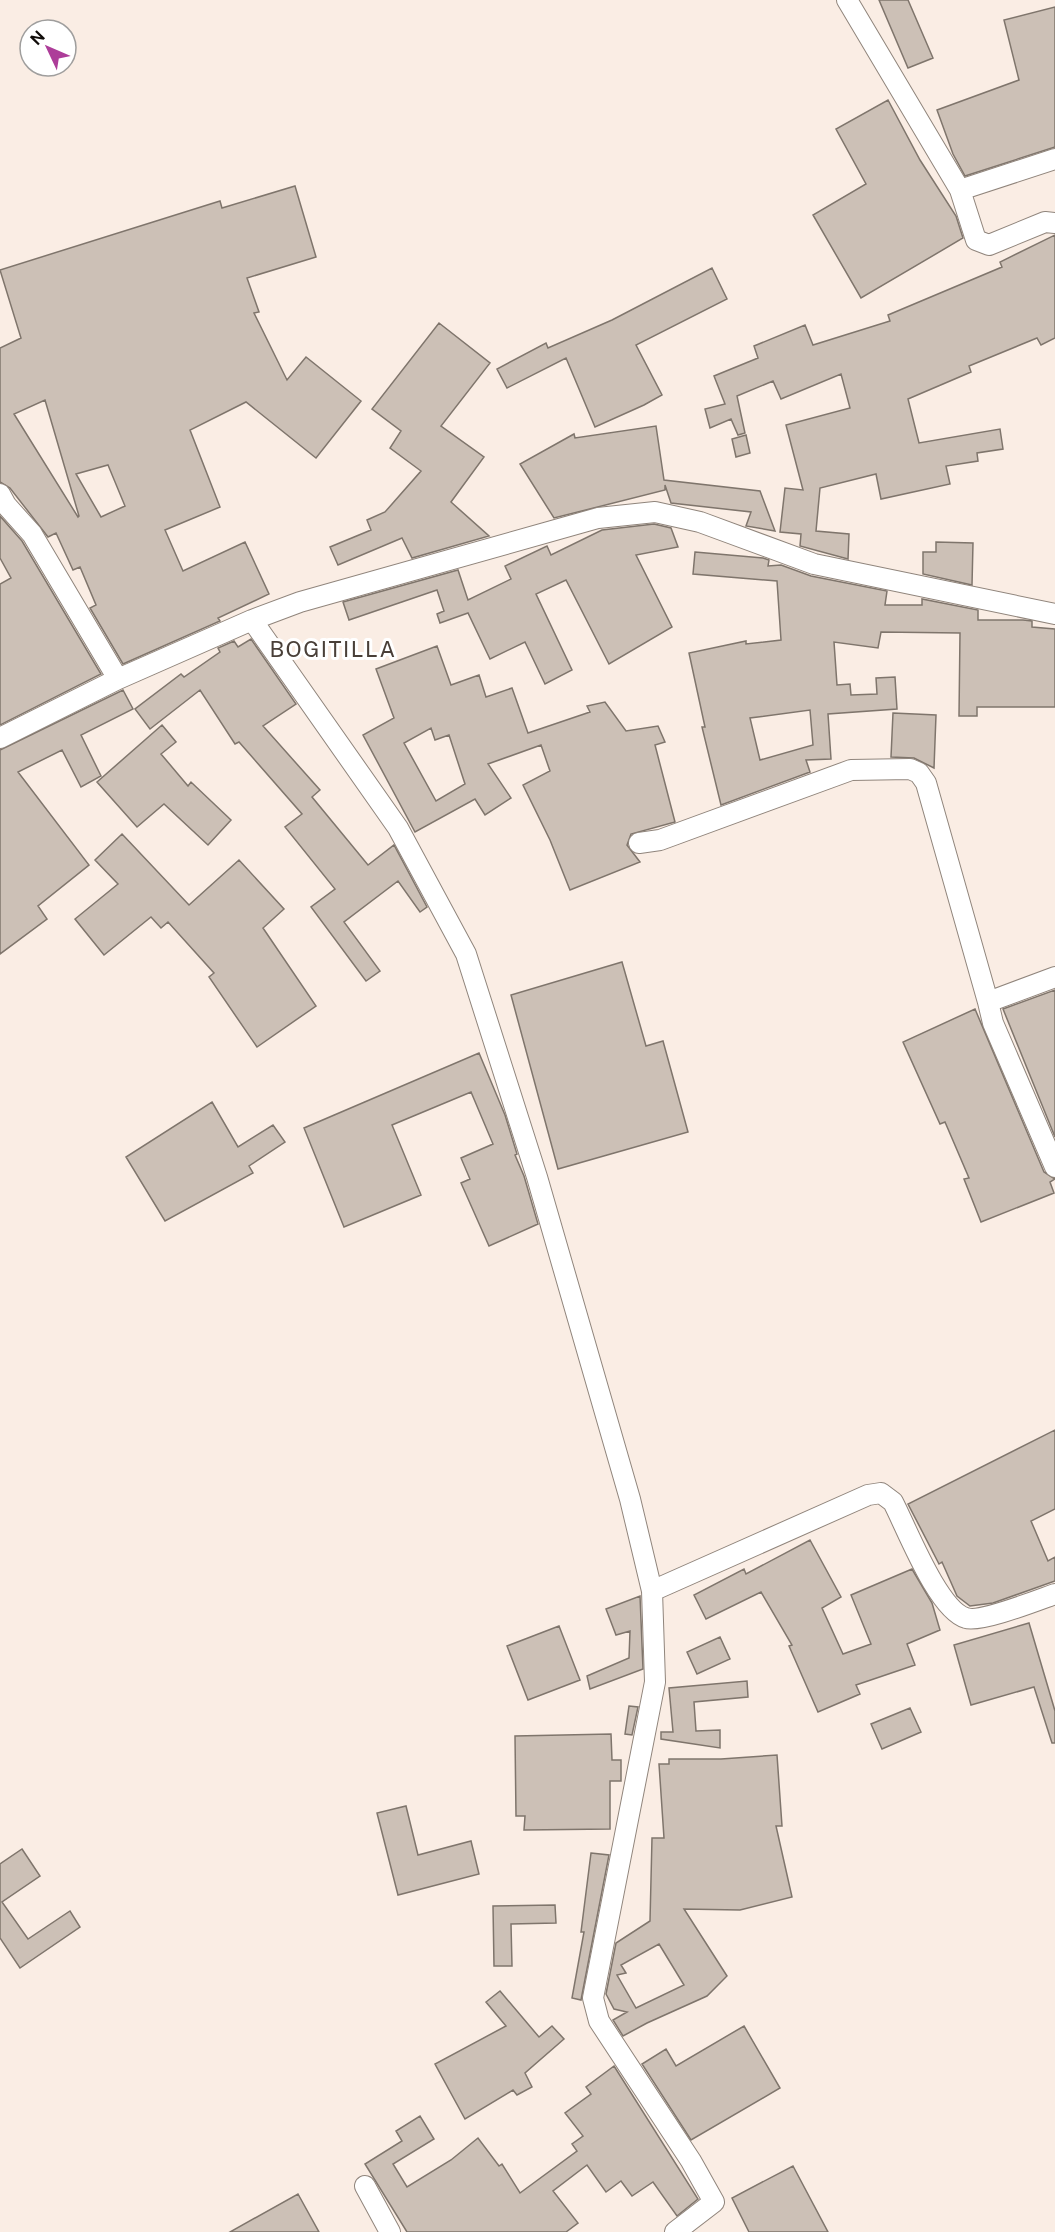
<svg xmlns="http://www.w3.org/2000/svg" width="1055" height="2232" font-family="'Public Sans',sans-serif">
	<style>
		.building { fill: #ccc0b6; stroke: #7f756c; stroke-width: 1.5; fill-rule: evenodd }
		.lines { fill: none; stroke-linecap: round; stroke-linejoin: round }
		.minor-casing { stroke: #90857c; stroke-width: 22 }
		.minor { stroke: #fff; stroke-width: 20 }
		.labels { text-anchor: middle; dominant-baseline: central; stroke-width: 6; stroke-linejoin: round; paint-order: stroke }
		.quarter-label { font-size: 22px; letter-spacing: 1.5px; fill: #493f38; stroke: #fff }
	</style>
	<rect width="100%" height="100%" fill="#faede4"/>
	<!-- building -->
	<path class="building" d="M 879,0 L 908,0 L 933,58 L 908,68 Z
		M 1055,7 L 1055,147 L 965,176 L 953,154 L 937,110 L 1019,80 L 1004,20 Z
		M 888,100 L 920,160 L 956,216 L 963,238 L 861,298 L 813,215 L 866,184 L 836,129 Z
		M 295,186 L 316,257 L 247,278 L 259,312 L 254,313 L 287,380 L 306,357 L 361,401 L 316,458 L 246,402 L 190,430 L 220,507 L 165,530 L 183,571 L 245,542 L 269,594 L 218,618 L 220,621 L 123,664 L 90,608 L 96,605 L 80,567 L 73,570 L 56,533 L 48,537 L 10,488 L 0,482 L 0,348 L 21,338 L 0,270 L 220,201 L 222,208 ZM 45,400 L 79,516 L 78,517 L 14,414 ZM 108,465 L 125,506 L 101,517 L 76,474 Z
		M 1055,235 L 1055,338 L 1041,345 L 1037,338 L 969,366 L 971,372 L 908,399 L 919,443 L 1000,429 L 1003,449 L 977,453 L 978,461 L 946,466 L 950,484 L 881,499 L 876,474 L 820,488 L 816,531 L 849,534 L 848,559 L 800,546 L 801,534 L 780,532 L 785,488 L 803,490 L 786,425 L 850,408 L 841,374 L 781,399 L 773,381 L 737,396 L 745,433 L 738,435 L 731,419 L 710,428 L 705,409 L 725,404 L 714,376 L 758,358 L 754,346 L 805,325 L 813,345 L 890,321 L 888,315 L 1002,267 L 1000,262 Z
		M 712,268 L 727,299 L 636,345 L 662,395 L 644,405 L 595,427 L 566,358 L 507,388 L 497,369 L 546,343 L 548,348 L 612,320 Z
		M 439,323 L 490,363 L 441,426 L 484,457 L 451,502 L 489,536 L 412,558 L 402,538 L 338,565 L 330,547 L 371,530 L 367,520 L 385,512 L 421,471 L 390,448 L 401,431 L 372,409 Z
		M 656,426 L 664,480 L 760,491 L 775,531 L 746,526 L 751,512 L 671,503 L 665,485 L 665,490 L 554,518 L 520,464 L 574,434 L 575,438 Z
		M 746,435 L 750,453 L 736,457 L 732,439 Z
		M 0,516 L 22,541 L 101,674 L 0,725 L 0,584 L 11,578 L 0,558 Z
		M 654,524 L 671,528 L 678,547 L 636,555 L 672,627 L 609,664 L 566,580 L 536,594 L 572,670 L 545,684 L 525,642 L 490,659 L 468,613 L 440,623 L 437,614 L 444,611 L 437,590 L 349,620 L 343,602 L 458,570 L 468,600 L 511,579 L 505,566 L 547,546 L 551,555 L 602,530 Z
		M 936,542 L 973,543 L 972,585 L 923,574 L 923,552 L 936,552 Z
		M 695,552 L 763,558 L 769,560 L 768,566 L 781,565 L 811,576 L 887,591 L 885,605 L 922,605 L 922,599 L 978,610 L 978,620 L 1023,620 L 1032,621 L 1032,627 L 1055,629 L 1055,707 L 977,707 L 977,716 L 959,716 L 960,633 L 881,632 L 878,648 L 834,642 L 837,685 L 850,684 L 851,695 L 877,694 L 876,678 L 895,677 L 897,709 L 828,714 L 831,759 L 806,760 L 810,772 L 721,805 L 702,727 L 705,727 L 689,653 L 746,641 L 746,644 L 781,640 L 777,581 L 693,574 ZM 810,710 L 813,745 L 760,760 L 750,718 Z
		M 251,639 L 296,704 L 263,726 L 320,790 L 312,797 L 368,865 L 394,845 L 427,907 L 420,912 L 398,881 L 344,922 L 380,971 L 366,981 L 311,907 L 335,889 L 285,827 L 302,814 L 239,742 L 235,744 L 200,690 L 150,729 L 135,709 L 181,674 L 184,677 L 220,652 L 218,648 L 234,641 L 238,647 Z
		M 437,646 L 451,685 L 479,675 L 486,697 L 512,688 L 528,733 L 590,712 L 587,706 L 605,702 L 626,731 L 658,726 L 665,742 L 655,745 L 675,822 L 631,834 L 627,845 L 640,862 L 570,890 L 550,840 L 523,785 L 550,771 L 541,745 L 488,764 L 511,798 L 485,815 L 475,799 L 415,832 L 363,735 L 394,718 L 376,669 ZM 431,728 L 435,740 L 449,735 L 465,784 L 436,801 L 404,743 Z
		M 123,690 L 133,709 L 81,735 L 101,776 L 81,787 L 62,750 L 18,772 L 89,865 L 38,906 L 47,919 L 0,954 L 0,750 Z
		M 893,713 L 936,715 L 934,768 L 914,758 L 891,757 Z
		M 162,725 L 176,742 L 161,754 L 188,786 L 191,782 L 231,820 L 208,845 L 164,804 L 137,827 L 97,782 Z
		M 122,834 L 189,905 L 239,860 L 284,909 L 263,928 L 316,1006 L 257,1047 L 209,977 L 214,973 L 168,922 L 161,928 L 151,917 L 104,955 L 75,919 L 118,884 L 95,860 Z
		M 622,962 L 646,1046 L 663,1041 L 688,1132 L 558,1169 L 511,995 Z
		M 1055,990 L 1055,1137 L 1003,1009 Z
		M 975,1009 L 1044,1172 L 1055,1179 L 1050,1182 L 1054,1193 L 981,1222 L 964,1179 L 969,1178 L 945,1122 L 940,1124 L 903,1042 Z
		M 479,1053 L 505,1115 L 517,1154 L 515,1155 L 524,1176 L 538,1224 L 489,1246 L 461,1183 L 470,1179 L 461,1158 L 493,1144 L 471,1092 L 392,1125 L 421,1195 L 344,1227 L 304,1128 Z
		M 212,1102 L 238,1147 L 273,1125 L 285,1142 L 249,1166 L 253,1173 L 165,1221 L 126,1157 Z
		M 1055,1430 L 1055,1509 L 1031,1521 L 1048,1561 L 1055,1557 L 1055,1581 L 993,1603 L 970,1606 L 957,1596 L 942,1562 L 939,1564 L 908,1504 Z
		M 810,1540 L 841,1597 L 822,1608 L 843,1654 L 871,1644 L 851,1595 L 912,1569 L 932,1603 L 940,1630 L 907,1644 L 915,1665 L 856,1685 L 860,1694 L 818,1712 L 789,1646 L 792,1645 L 761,1592 L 706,1619 L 694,1595 L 744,1569 L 746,1574 Z
		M 640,1596 L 643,1669 L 590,1689 L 587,1676 L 629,1658 L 630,1631 L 616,1635 L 606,1609 Z
		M 1029,1623 L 1055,1711 L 1055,1743 L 1052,1743 L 1034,1687 L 971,1705 L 954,1645 Z
		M 559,1626 L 580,1680 L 528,1700 L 507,1646 Z
		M 720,1637 L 730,1659 L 697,1674 L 687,1652 Z
		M 747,1681 L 748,1697 L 694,1702 L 696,1731 L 720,1730 L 720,1748 L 661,1739 L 661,1732 L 673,1732 L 669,1688 Z
		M 629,1706 L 638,1707 L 632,1735 L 625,1734 Z
		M 910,1708 L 921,1732 L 882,1749 L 871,1724 Z
		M 611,1734 L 612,1760 L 621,1760 L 621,1781 L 610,1781 L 610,1829 L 524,1830 L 525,1816 L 516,1816 L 515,1736 Z
		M 777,1755 L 782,1826 L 776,1826 L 792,1897 L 740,1910 L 684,1909 L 727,1976 L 707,1996 L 647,2023 L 623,2036 L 613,2020 L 627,2012 L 614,2009 L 606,1994 L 616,1943 L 650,1921 L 652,1838 L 664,1838 L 659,1764 L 669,1764 L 669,1759 L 721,1759 ZM 659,1944 L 684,1985 L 636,2008 L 617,1975 L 626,1973 L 621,1965 Z
		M 406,1806 L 418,1855 L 471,1841 L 479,1874 L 398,1895 L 377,1813 Z
		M 22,1849 L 40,1876 L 2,1902 L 28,1939 L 70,1911 L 80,1927 L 20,1968 L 0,1938 L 0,1864 Z
		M 591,1853 L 609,1855 L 581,2000 L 572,1998 L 584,1932 L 581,1932 Z
		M 555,1905 L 556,1923 L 511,1924 L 512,1966 L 494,1966 L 493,1906 Z
		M 500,1991 L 539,2037 L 552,2026 L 564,2039 L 525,2073 L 532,2087 L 517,2095 L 513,2090 L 465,2119 L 435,2064 L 506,2026 L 486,2002 Z
		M 744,2026 L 780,2088 L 691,2140 L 642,2064 L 666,2049 L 676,2066 Z
		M 614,2066 L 698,2199 L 677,2216 L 653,2182 L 632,2196 L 621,2181 L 606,2192 L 587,2165 L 553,2191 L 578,2223 L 566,2232 L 407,2232 L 365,2164 L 402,2141 L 396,2131 L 420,2116 L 434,2139 L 393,2164 L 407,2187 L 451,2160 L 478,2138 L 499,2166 L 502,2164 L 520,2193 L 577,2151 L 572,2144 L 583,2136 L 565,2113 L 591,2094 L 586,2087 Z
		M 793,2166 L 828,2232 L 749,2232 L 732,2198 Z
		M 298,2194 L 319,2232 L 230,2232 Z"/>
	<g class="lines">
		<defs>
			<path id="minor" d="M 847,0 L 960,190 L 976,240 L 989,245 L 1045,222 L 1055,223
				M 960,190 L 1055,159
				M 0,494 L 6,505 L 32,534 L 118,679
				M 252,620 L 398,828 L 466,954 L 537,1177 L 630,1499 L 652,1591 L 655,1682 L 593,1998 L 599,2021 L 691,2161 L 714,2202 L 675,2232
				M 0,738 L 118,679 L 252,620 L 300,602 L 598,518 L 655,512 L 700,522 L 814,564 L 1055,614
				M 639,843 L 660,840 L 851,770 L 910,769 L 919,773 L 926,783 L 988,1002
				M 1055,977 L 988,1002 L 993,1023 L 1055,1167
				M 652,1591 L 868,1495 L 881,1493 L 893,1502 C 907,1529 938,1610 966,1618 C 980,1623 1038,1600 1055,1594
				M 365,2186 L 390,2232"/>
		</defs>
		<!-- minor casing -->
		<use href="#minor" class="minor-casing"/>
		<!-- minor -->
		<use href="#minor" class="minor"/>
	</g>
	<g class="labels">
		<!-- quarter labels -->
		<g class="quarter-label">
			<text x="333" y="649">BOGITILLA</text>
		</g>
	</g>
	<!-- north arrow -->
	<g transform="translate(48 48) rotate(314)"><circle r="28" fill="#ffffff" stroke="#9f9e9d" stroke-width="1.5"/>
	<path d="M0-4.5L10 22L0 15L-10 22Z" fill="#ad3d99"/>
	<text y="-9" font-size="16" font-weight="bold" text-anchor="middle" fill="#100c09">N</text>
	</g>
</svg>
